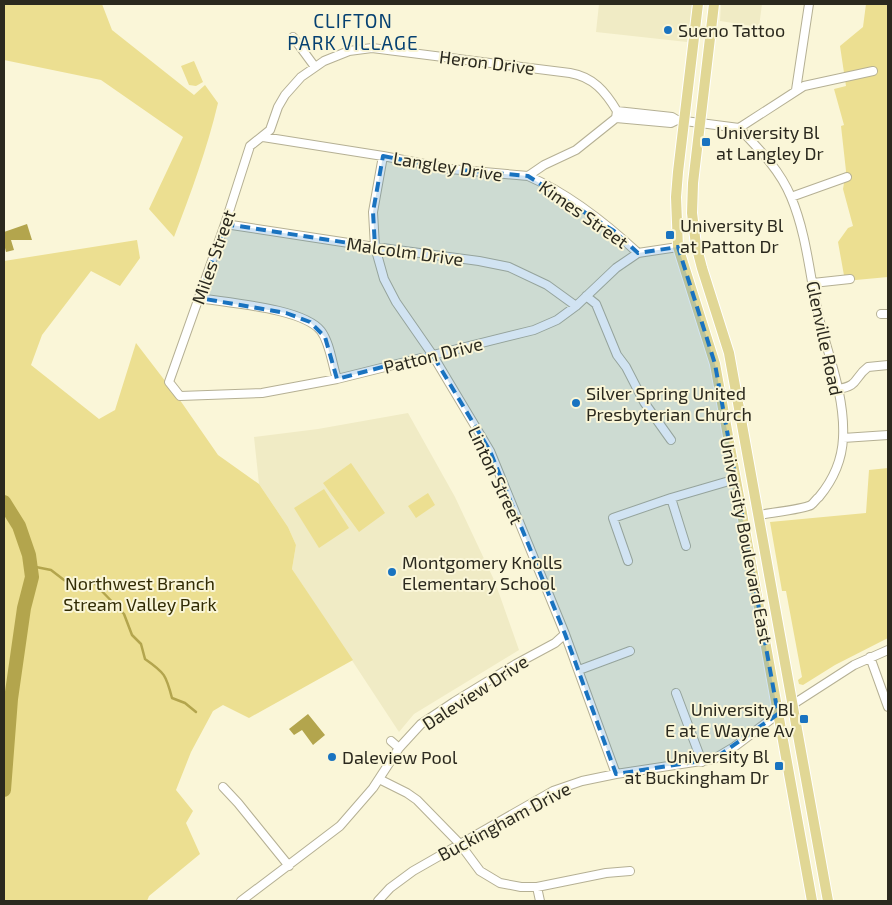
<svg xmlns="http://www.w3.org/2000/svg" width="892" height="905" font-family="'Exo 2',sans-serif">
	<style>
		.built { fill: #f0ebc5 }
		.green { fill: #ecdf91 }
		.water { fill: #b3a54d }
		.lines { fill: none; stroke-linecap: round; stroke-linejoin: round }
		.stream { stroke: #b3a54d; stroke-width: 2.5 }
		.river { stroke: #b3a54d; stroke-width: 14 }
		.minor-casing { stroke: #b5b094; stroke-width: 10 }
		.major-casing { stroke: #fff; stroke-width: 12 }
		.minor { stroke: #fff; stroke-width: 8 }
		.major { stroke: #e1d795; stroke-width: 10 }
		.marked { fill: #1973c0; fill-opacity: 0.2; stroke: #1973c0; stroke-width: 4; stroke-dasharray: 10 6; stroke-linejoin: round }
		.poi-dot { fill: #1973c0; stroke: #faf6d8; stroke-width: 2 }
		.labels { text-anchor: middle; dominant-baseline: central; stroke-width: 4; stroke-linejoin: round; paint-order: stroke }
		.poi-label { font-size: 18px; fill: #2b291e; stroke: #faf6d8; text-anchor: start }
		.street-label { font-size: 18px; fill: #2b291e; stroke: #faf6d8 }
		.park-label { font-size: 18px; fill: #312b04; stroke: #faf6d8 }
		.neighbourhood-label { font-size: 19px; letter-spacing: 1px; fill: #054071; stroke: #faf6d8 }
	</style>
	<rect width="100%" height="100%" fill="#faf6d8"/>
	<!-- built -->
	<path class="built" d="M 599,4 L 693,4 L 687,42 L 596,32 Z
		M 721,4 L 762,4 L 759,27 L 720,21 Z
		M 408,413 L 455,497 L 495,582 L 519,650 L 414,714 L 399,732 L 292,569 L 296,545 L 288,527 L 259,484 L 254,437 L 318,429 Z"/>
	<!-- green -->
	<path class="green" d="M 6,4 L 102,4 L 112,30 L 194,95 L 205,85 L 218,103 C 207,149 191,193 174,237 L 149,209 L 183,137 L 101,80 L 4,60 L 4,5 Z
		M 866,4 L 888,4 L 888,277 L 845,281 L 838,242 L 848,228 L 853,226 L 843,189 L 846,171 L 841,126 L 844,125 L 834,89 L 846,86 L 840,46 L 863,27 Z
		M 194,61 L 203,82 L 196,86 L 189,85 L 181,66 Z
		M 137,240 L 140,258 L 120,286 L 91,271 L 42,335 L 31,365 L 99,419 L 115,410 L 136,343 L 182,403 L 218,455 L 259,484 L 288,527 L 296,545 L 292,569 L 353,660 L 249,718 L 223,705 L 213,711 L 191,752 L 176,790 L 193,811 L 186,823 L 200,854 L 149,896 L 147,901 L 4,901 L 4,261 Z
		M 351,463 L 385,513 L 359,532 L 323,483 Z
		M 888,468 L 888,638 L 835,665 L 803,685 L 799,684 L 798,680 L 802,677 L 786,591 L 782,591 L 770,522 L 866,513 L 869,470 Z
		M 324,489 L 349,528 L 319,548 L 294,508 Z
		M 428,493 L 435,505 L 416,518 L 408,506 Z"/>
	<!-- water -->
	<path class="water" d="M 27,224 L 32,240 L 11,240 L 14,250 L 6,252 L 4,244 L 4,232 Z
		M 308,714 L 325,735 L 313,745 L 302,730 L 294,735 L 289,729 Z"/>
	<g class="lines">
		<!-- stream -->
		<path class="stream" d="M 31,566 L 51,570 L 64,580 L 76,584 L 93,582 L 124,614 L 132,635 L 141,644 L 145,659 C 165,673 166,675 172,698 L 185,703 L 196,712"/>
		<!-- river -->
		<path class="river" d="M 4,502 L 19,526 L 29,555 L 32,577 L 24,608 L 11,699 L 4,790"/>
		<defs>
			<path id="minor" d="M 293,37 L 315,67
				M 796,90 L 809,4
				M 617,111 C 605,91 593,77 570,73 L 372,48 L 349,51 L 324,61 L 301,77 L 285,95 L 278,107 L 270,130 L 250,146 L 225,224 L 169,382 L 180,396 L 262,393 L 337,379 L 534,330 L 557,320 L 576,306 L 616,268 L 638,253 L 678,247
				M 617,111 L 672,117 L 677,120 L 739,128 L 804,86 L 873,71
				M 616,118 L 671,123 L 677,120
				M 739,128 C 759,149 780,170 791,197 C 809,240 810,286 822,330 C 832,365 845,402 843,438 C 842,461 833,480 819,497 C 816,499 814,503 811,505 C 805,509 769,513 759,515
				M 263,137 L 383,156 L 450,169 L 528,176 L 544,165 L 576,150 L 616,118 L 617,111
				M 383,156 L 373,212 L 375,247 L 384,279 L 396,302 L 432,354 L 490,451 L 565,634 L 616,774
				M 528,176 C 567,193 608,225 638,253
				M 791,197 L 847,177
				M 225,224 L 375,247 L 479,261 L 509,267 L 547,285 L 576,306
				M 813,283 L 850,279
				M 586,296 L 596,304 L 617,355 L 626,367 L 644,402 L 671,440
				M 199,298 C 228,303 303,308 321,331 C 330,343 332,364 337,379
				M 881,314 L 888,314
				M 837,389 C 860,386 853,378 868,367 L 888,365
				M 843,438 L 888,435
				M 686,546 L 671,498 L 736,479
				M 628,561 L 613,518 L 671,498
				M 870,657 L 888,707
				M 579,670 L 630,651
				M 676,693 L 702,762
				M 391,741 L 399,748
				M 379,779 L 407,793 L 417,800 L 460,844 L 480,871 L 500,883 L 521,887 L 537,887 L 606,873 L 630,871
				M 223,787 L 238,803 L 289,866
				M 537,887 L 540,901
				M 241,901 L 340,826 L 373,788 L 399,748 L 421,724 L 454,702 L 516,664 L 555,643 L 565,634
				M 378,901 L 390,888 L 413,871 L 553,791 L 582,781 L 616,774 L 714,759 L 734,747 L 778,714 L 854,665 L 888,650"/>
			<path id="major" d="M 698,4 L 678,172 L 676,197 L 678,247 L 715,364 L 812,901
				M 714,4 L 693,183 L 692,213 L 696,245 L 702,268 L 729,353 L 828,901"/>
		</defs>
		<!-- minor casing -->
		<use href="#minor" class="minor-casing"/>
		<!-- major casing -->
		<use href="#major" class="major-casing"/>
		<!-- minor -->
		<use href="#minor" class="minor"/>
		<!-- major -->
		<use href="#major" class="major"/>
	</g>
	<!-- marked area -->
	<path class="marked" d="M 383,156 L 450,169 L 528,176 L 614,231 L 638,253 L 678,247 L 715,364 L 778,714 L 714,759 L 616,774 L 565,634 L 490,451 L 432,354 L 337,379 L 325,337 L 310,322 L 286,313 L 199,298 L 225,224 L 375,247 L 373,212 Z"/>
	<!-- markers -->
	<g class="poi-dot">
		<circle cx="668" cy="30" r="5"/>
		<rect x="701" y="137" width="10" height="10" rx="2.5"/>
		<rect x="665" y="230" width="10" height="10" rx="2.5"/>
		<circle cx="576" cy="403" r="5"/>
		<circle cx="392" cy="572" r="5"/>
		<rect x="799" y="714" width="10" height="10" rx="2.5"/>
		<circle cx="332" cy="757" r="5"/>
		<rect x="774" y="761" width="10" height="10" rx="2.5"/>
	</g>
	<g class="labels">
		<!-- poi labels -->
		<g class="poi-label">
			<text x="678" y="30">Sueno Tattoo</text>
			<text x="716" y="132">University Bl<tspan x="716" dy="21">at Langley Dr</tspan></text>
			<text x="680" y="225">University Bl<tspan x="680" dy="21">at Patton Dr</tspan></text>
			<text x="586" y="393">Silver Spring United<tspan x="586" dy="21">Presbyterian Church</tspan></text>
			<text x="402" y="562">Montgomery Knolls<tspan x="402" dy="21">Elementary School</tspan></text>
			<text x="794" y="709" text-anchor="end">University Bl<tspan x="794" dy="21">E at E Wayne Av</tspan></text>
			<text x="769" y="756" text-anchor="end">University Bl<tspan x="769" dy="21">at Buckingham Dr</tspan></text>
			<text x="342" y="757">Daleview Pool</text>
		</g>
		<!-- street labels -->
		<g class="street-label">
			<text transform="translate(487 62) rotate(7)">Heron Drive</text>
			<text transform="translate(448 166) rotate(9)">Langley Drive</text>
			<text transform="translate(584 214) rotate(35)">Kimes Street</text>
			<text transform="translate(405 251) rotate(8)">Malcolm Drive</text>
			<text transform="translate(213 257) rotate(-71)">Miles Street</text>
			<text transform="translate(825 338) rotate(78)">Glenville Road</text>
			<text transform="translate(433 355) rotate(-14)">Patton Drive</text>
			<text transform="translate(496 475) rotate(65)">Linton Street</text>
			<text transform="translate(747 540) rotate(79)">University Boulevard East</text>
			<text transform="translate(475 692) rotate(-33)">Daleview Drive</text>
			<text transform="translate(504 821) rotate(-28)">Buckingham Drive</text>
		</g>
		<!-- park labels -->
		<g class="park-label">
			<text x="140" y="583">Northwest Branch<tspan x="140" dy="21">Stream Valley Park</tspan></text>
		</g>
		<!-- neighbourhood labels -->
		<g class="neighbourhood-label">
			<text x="353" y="20">CLIFTON<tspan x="353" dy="22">PARK VILLAGE</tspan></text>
		</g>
	</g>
	<!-- border -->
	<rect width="892" height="905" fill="none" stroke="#2b291e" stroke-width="10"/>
</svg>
